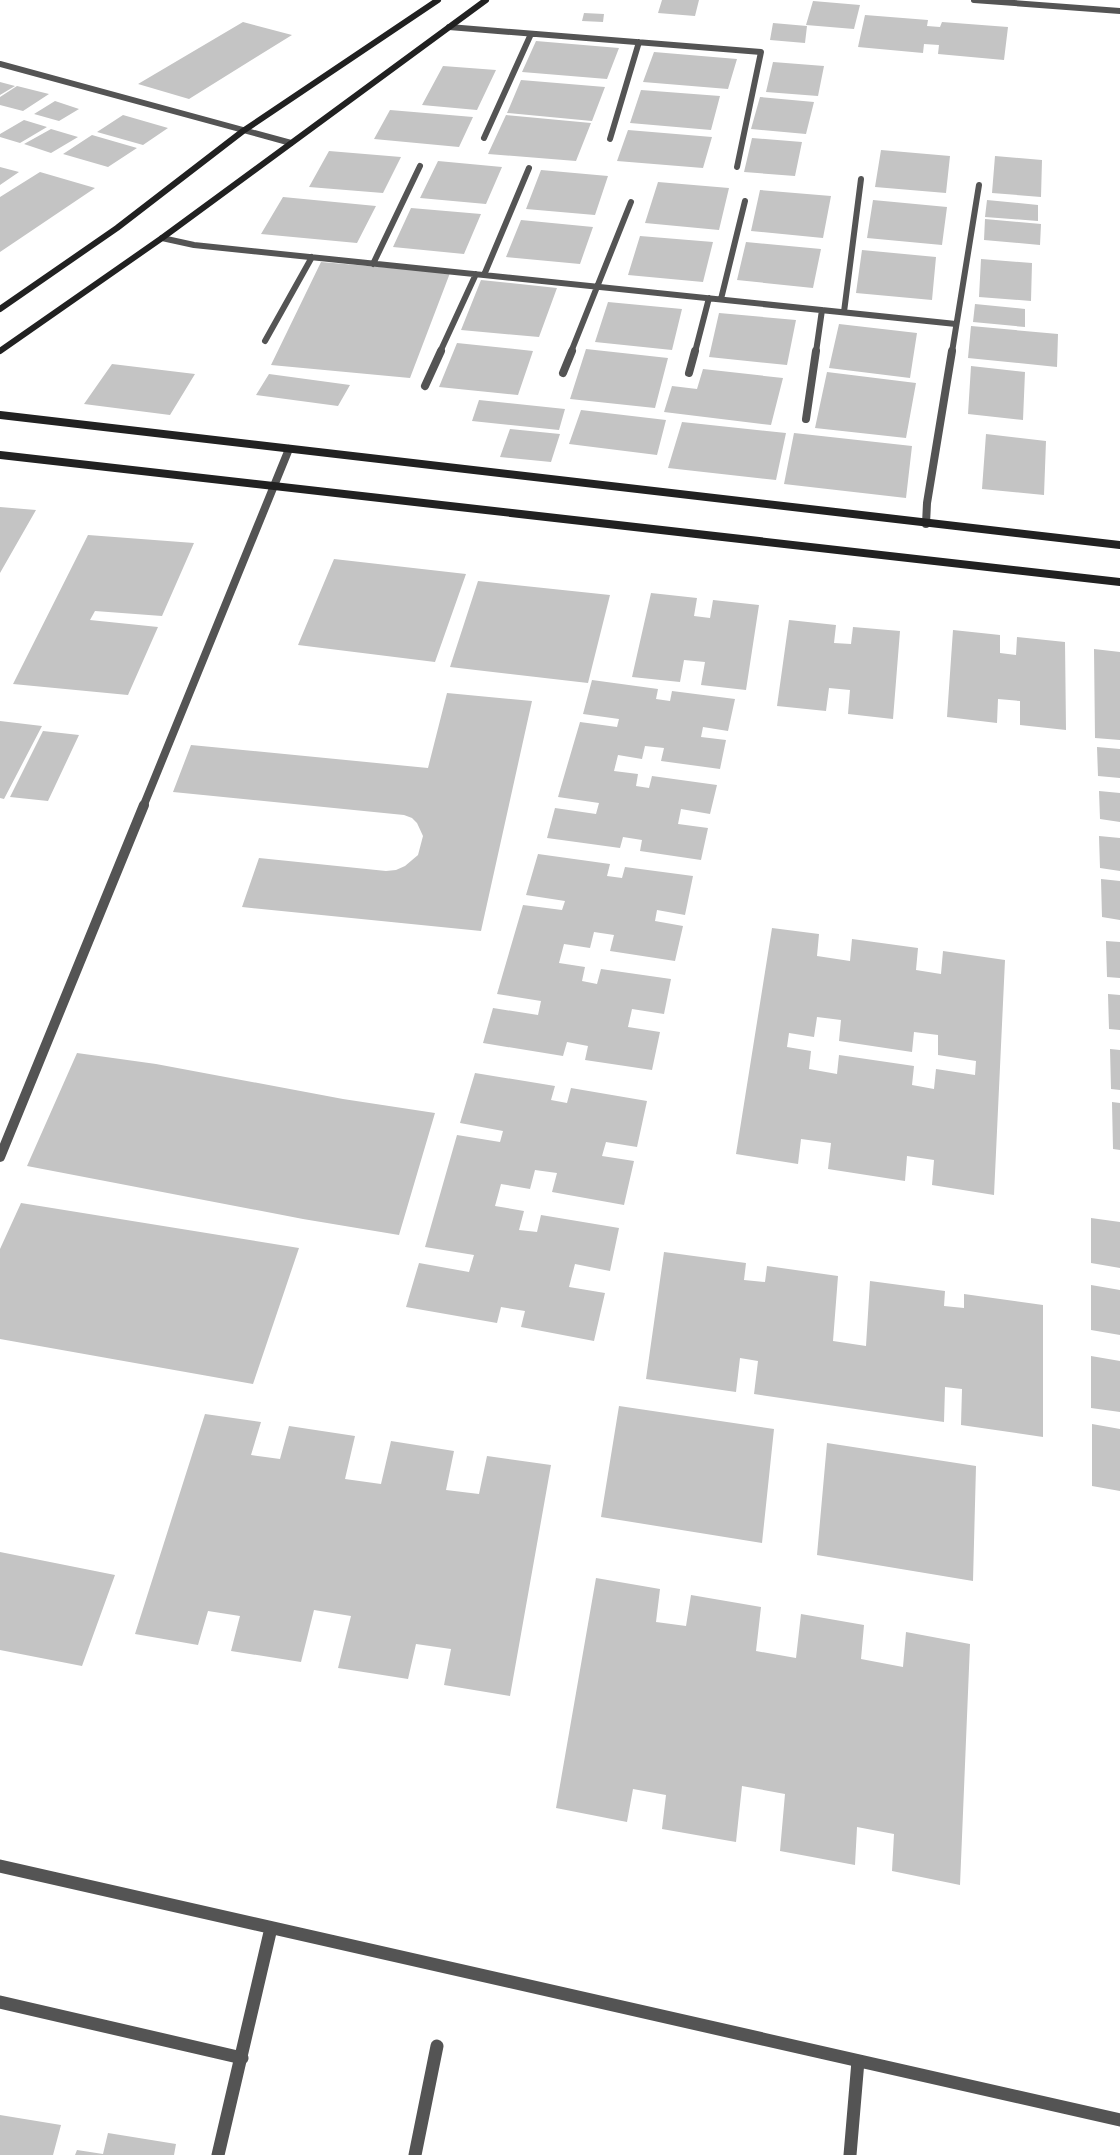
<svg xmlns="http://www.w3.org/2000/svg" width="1120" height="2155" font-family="'Golos Text',sans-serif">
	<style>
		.building { fill: #c4c4c4; fill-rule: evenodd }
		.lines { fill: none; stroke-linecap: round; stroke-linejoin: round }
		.street-far3 { stroke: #545454; stroke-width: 6 }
		.street-far2 { stroke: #545454; stroke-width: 8 }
		.street-far1 { stroke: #545454; stroke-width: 10 }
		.street { stroke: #545454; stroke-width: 13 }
		.secondary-far1 { stroke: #212121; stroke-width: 6 }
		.secondary { stroke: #212121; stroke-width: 8 }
	</style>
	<rect width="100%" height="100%" fill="#fff"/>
	<!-- building -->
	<path class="building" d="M 662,0 L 699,0 L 695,16 L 658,13 Z
		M 813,1 L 860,5 L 854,29 L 806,25 Z
		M 584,13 L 604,14 L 603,22 L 582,21 Z
		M 865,15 L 928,20 L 927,26 L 940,27 L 942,22 L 1008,27 L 1004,60 L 938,54 L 939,45 L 924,44 L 923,53 L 858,47 Z
		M 243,22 L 292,35 L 189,99 L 138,84 Z
		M 773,23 L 807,26 L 805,43 L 770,40 Z
		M 536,41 L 619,48 L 607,79 L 522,72 Z
		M 654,52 L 737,59 L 728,89 L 643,82 Z
		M 773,62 L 824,66 L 818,96 L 766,92 Z
		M 443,66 L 496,70 L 477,110 L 422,105 Z
		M 521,80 L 605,87 L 592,121 L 507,113 Z
		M 0,82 L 15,86 L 0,95 Z
		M 17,86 L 49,94 L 23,111 L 0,105 L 0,97 Z
		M 641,90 L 720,96 L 711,130 L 630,123 Z
		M 760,97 L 814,102 L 806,134 L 751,129 Z
		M 55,101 L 79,109 L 59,121 L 34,114 Z
		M 390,110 L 473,117 L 459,147 L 374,139 Z
		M 123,115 L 168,128 L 143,145 L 97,132 Z
		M 506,115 L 591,123 L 576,161 L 488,154 Z
		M 24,120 L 47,127 L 20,143 L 0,137 L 0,134 Z
		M 51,129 L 78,137 L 51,153 L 24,144 Z
		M 628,130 L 712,137 L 703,168 L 617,161 Z
		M 92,135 L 137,148 L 108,167 L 63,154 Z
		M 752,138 L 802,142 L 795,176 L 744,172 Z
		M 881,150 L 950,156 L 946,193 L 875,187 Z
		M 329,151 L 401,157 L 383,193 L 309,187 Z
		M 995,156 L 1042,160 L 1041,197 L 992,193 Z
		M 438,161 L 502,167 L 486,204 L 420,198 Z
		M 0,167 L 19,172 L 0,185 Z
		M 541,170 L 608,176 L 595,215 L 526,209 Z
		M 40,172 L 95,188 L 0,252 L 0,197 Z
		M 658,182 L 729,188 L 719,230 L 645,223 Z
		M 760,190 L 831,196 L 823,238 L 751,231 Z
		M 283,197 L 376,206 L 357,243 L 261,234 Z
		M 873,200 L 947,207 L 942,245 L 867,238 Z
		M 987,200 L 1038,205 L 1038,221 L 985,217 Z
		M 411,208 L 481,214 L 464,254 L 393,247 Z
		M 985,219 L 1041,224 L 1040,245 L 984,240 Z
		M 521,220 L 593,227 L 580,264 L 506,257 Z
		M 640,236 L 713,242 L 703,282 L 628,275 Z
		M 746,242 L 821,249 L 813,288 L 737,280 Z
		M 862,250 L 936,257 L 932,300 L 856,293 Z
		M 981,259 L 1032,263 L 1031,301 L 979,297 Z
		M 321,262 L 450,273 L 410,378 L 271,365 Z
		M 481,280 L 557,288 L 539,337 L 461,330 Z
		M 608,302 L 682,309 L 672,350 L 595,342 Z
		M 975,304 L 1025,309 L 1025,327 L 973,322 Z
		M 719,313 L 796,320 L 787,365 L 709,357 Z
		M 839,324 L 917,333 L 910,378 L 829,368 Z
		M 971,326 L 1058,334 L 1057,367 L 968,358 Z
		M 457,343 L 533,351 L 518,395 L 439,387 Z
		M 586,349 L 668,358 L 655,408 L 570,399 Z
		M 112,364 L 195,374 L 170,415 L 84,404 Z
		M 971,366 L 1025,372 L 1023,420 L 968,414 Z
		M 703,369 L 783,378 L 771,425 L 664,412 L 672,386 L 697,389 Z
		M 827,372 L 916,383 L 906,438 L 815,428 Z
		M 269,374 L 350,385 L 338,406 L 256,395 Z
		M 479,400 L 565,409 L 559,430 L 472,421 Z
		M 581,410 L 666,420 L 657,455 L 569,444 Z
		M 682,422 L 786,433 L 776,480 L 668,468 Z
		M 510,429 L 560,434 L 551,462 L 500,457 Z
		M 794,433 L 912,446 L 906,498 L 784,484 Z
		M 986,434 L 1046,441 L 1044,495 L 982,489 Z
		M 0,507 L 36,510 L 0,573 Z
		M 88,535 L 194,543 L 162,616 L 95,611 L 90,620 L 158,627 L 128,695 L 13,684 Z
		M 334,559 L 466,574 L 435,662 L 298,645 Z
		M 478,581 L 610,595 L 588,683 L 450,667 Z
		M 651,593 L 697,598 L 694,616 L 710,618 L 713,600 L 759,605 L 746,690 L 701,685 L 705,662 L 684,660 L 680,682 L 632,677 Z
		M 789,620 L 836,625 L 834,643 L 851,644 L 853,627 L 900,631 L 893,719 L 848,714 L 850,690 L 829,688 L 826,711 L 777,706 Z
		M 953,630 L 1000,635 L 1000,653 L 1016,655 L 1017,637 L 1065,642 L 1066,730 L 1020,725 L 1020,701 L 998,699 L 997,723 L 947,717 Z
		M 1094,649 L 1120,652 L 1120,740 L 1095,738 Z
		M 592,680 L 658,689 L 656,699 L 670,701 L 672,691 L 735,699 L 728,731 L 703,727 L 701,737 L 726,740 L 720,769 L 661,761 L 664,748 L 645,746 L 642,759 L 618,755 L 614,771 L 638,774 L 636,786 L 649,788 L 652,776 L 717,785 L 710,814 L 681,809 L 678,824 L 708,828 L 701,860 L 640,851 L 642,840 L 623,837 L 620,848 L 547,838 L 555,808 L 596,814 L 599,803 L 558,797 L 580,722 L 617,727 L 619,719 L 583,714 Z
		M 447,693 L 532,701 L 481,931 L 242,907 L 259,858 L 386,871 L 396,870 L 405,866 L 418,855 L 423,836 L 417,823 L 412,818 L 404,815 L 173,792 L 191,745 L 428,768 Z
		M 0,721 L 42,726 L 4,799 L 0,798 Z
		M 43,731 L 79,735 L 48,801 L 10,797 Z
		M 1097,747 L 1120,749 L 1120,778 L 1098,776 Z
		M 1099,791 L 1120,793 L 1120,822 L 1100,819 Z
		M 1099,836 L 1120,838 L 1120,871 L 1100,868 Z
		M 538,854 L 610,864 L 607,876 L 622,878 L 625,867 L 693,876 L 685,915 L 657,910 L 655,921 L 683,926 L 675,961 L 610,951 L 614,935 L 594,932 L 590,948 L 564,944 L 559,963 L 585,967 L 582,981 L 597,984 L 601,969 L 671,979 L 664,1014 L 632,1009 L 628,1027 L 660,1032 L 652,1070 L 585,1060 L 588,1046 L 567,1042 L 563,1056 L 483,1043 L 493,1008 L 538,1015 L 541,1001 L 497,994 L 523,905 L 562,910 L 565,901 L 526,895 Z
		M 1101,879 L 1120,881 L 1120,920 L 1102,917 Z
		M 772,928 L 819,934 L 817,956 L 850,961 L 852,939 L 918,948 L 916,970 L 941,974 L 943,951 L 1005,960 L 994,1195 L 932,1185 L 934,1160 L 907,1156 L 905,1181 L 828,1169 L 831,1143 L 801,1139 L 798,1164 L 736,1154 ZM 817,1017 L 841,1020 L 839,1041 L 912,1052 L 914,1032 L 938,1035 L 938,1055 L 976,1061 L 975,1075 L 936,1069 L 934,1089 L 912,1085 L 914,1066 L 839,1055 L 837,1074 L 809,1069 L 811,1051 L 787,1047 L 789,1033 L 814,1037 Z
		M 1106,941 L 1120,942 L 1120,978 L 1107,977 Z
		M 1108,994 L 1120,995 L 1120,1030 L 1109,1029 Z
		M 1110,1049 L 1120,1050 L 1120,1090 L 1111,1089 Z
		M 77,1053 L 156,1064 L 343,1099 L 435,1113 L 399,1235 L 303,1219 L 27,1166 Z
		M 475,1073 L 555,1086 L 551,1100 L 567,1103 L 571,1088 L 647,1101 L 637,1147 L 606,1142 L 602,1156 L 634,1161 L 624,1205 L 552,1192 L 557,1173 L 535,1170 L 530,1189 L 501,1184 L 495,1206 L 524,1211 L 519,1230 L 537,1232 L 541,1215 L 619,1228 L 610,1271 L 575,1264 L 569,1287 L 605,1293 L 594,1341 L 521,1327 L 525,1311 L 501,1307 L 497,1323 L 406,1307 L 419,1263 L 469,1272 L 474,1255 L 425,1247 L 457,1135 L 500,1142 L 503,1131 L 460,1123 Z
		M 1112,1102 L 1120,1103 L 1120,1150 L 1113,1149 Z
		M 21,1203 L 299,1248 L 253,1384 L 0,1339 L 0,1249 Z
		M 1091,1218 L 1120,1222 L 1120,1268 L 1091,1263 Z
		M 664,1252 L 746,1263 L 744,1280 L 765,1282 L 767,1266 L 838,1276 L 833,1341 L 866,1346 L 870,1281 L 945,1291 L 944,1306 L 964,1308 L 964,1294 L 1043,1305 L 1043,1437 L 961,1425 L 962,1389 L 945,1387 L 944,1422 L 754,1394 L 758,1361 L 740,1358 L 736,1392 L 646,1379 Z
		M 1091,1285 L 1120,1290 L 1120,1335 L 1091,1330 Z
		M 1091,1356 L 1120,1361 L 1120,1412 L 1091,1408 Z
		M 619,1406 L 774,1429 L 762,1543 L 601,1517 Z
		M 205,1414 L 261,1422 L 251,1455 L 280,1459 L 289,1426 L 355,1436 L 345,1479 L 381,1484 L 391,1441 L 454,1451 L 446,1490 L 479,1494 L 487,1456 L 551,1465 L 510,1696 L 444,1685 L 451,1649 L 416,1644 L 408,1679 L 338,1668 L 351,1616 L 314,1610 L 301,1662 L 231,1651 L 240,1616 L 208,1611 L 198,1645 L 135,1634 Z
		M 1092,1424 L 1120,1429 L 1120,1491 L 1092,1486 Z
		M 827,1443 L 976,1466 L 973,1581 L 817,1555 Z
		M 0,1552 L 115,1575 L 82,1666 L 0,1650 Z
		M 596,1578 L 660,1589 L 656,1622 L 686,1626 L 691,1595 L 761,1607 L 756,1651 L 796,1658 L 801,1614 L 864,1625 L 861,1659 L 903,1667 L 906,1632 L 970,1644 L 960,1885 L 892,1871 L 894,1834 L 857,1827 L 855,1865 L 780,1851 L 785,1794 L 742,1786 L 736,1842 L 662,1829 L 666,1795 L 633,1789 L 627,1822 L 556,1808 Z
		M 0,2115 L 61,2125 L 53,2155 L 0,2155 Z
		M 108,2133 L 176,2144 L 174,2155 L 75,2155 L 77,2150 L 103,2154 Z"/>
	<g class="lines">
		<!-- street-far3 -->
		<path class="street-far3" d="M 974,0 L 1120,11
			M 449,27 L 761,52 L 737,167
			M 0,64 L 291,143
			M 484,138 L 531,34
			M 610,139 L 639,42
			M 162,238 L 194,245 L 956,324
			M 373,264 L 420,166
			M 484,275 L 529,168
			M 721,299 L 745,201
			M 844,312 L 861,179
			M 265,341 L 312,257
			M 440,352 L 476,274
			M 571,352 L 631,202
			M 695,352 L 709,298
			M 816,352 L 822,310
			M 952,352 L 979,185"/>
		<!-- street-far2 -->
		<path class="street-far2" d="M 563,373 L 572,351
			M 689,373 L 695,351
			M 425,386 L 441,351
			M 806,419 L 816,351
			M 926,524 L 927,503 L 952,351
			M 143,807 L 289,449"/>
		<!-- street-far1 -->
		<path class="street-far1" d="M 0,1157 L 144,805"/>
		<!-- street -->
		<path class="street" d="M 0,1866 L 1120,2120
			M 0,2002 L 242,2058
			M 218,2155 L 271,1928
			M 415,2155 L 437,2046
			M 850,2155 L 858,2061"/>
		<!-- secondary-far1 -->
		<path class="secondary-far1" d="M 0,309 L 117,228 L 243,131 L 438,0
			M 0,351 L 162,238 L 486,0"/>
		<!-- secondary -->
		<path class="secondary" d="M 0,415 L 1120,545
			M 0,455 L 1120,582"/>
	</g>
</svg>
